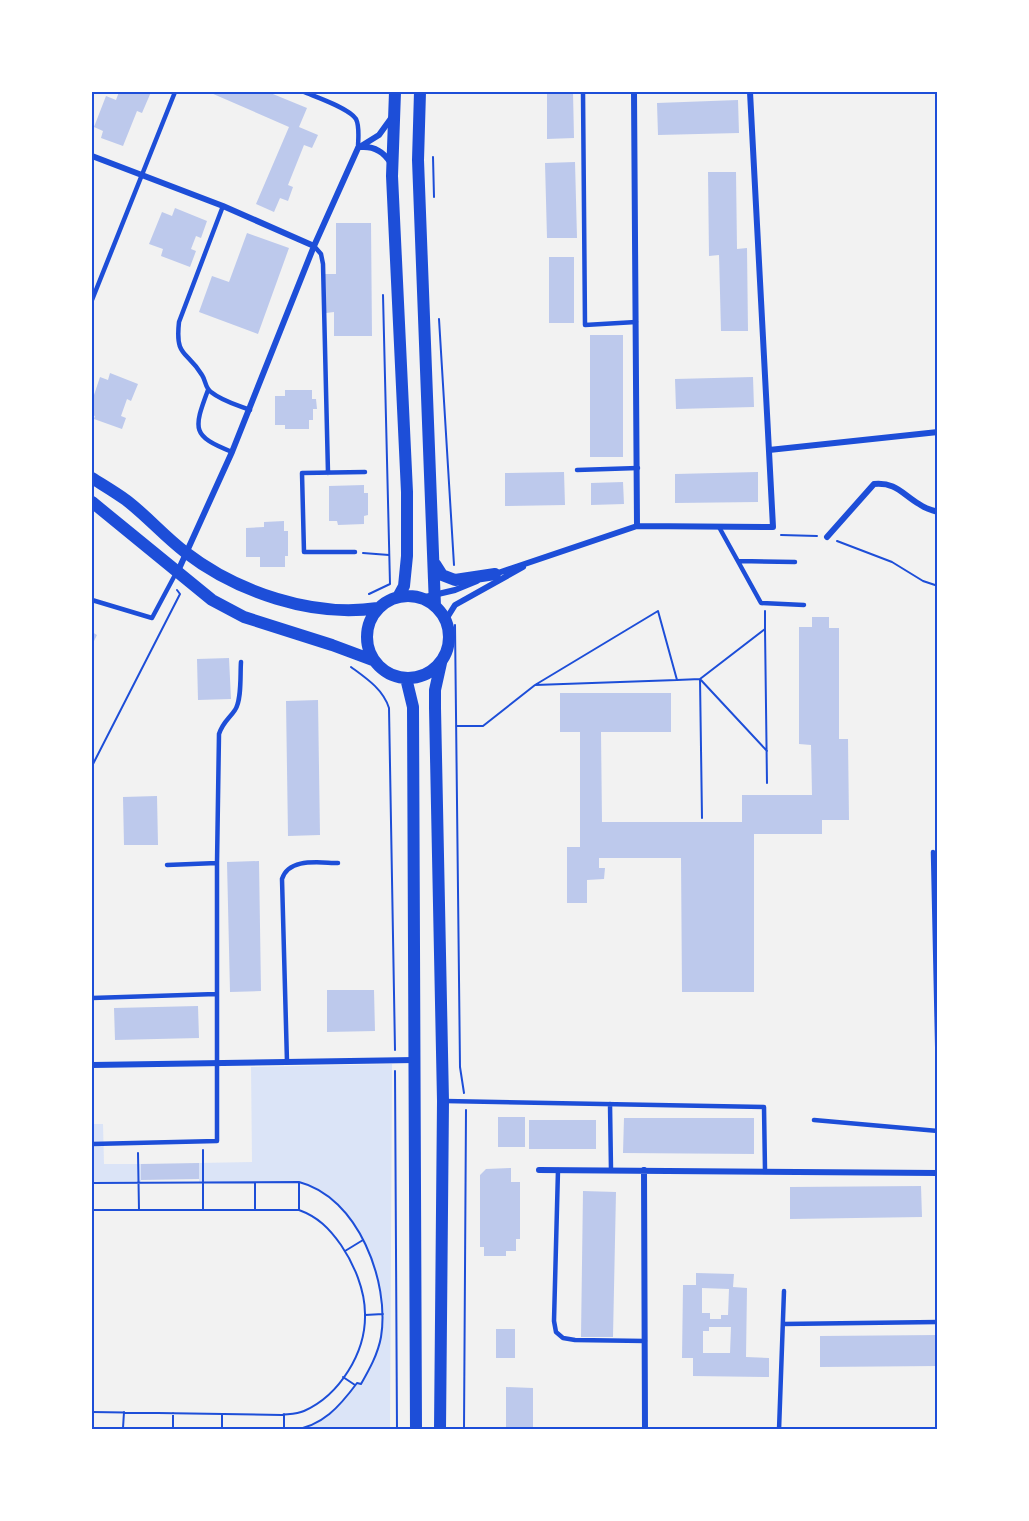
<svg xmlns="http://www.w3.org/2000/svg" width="1029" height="1521" font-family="Helvetica,sans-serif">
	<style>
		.green { fill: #dbe4f7 }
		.building { fill: #bdc9ec; fill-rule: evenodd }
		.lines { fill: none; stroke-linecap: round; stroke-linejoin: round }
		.path { stroke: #1d4ed8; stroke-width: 2 }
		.service { stroke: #1d4ed8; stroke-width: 4.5 }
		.minor { stroke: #1d4ed8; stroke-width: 6 }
		.secondary { stroke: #1d4ed8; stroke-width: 12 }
		.neatline { fill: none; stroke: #1d4ed8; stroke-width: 2 }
	</style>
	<rect width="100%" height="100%" fill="#f2f2f2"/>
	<!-- green -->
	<path class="green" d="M 392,1064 L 390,1429 L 292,1429 L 314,1425 L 343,1402 L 357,1383 L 361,1384 C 368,1369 378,1354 381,1338 C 388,1289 361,1203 309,1185 C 296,1181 282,1182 268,1182 C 245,1182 222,1182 199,1182 L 199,1163 L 252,1162 L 251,1067 Z
		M 92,1124 L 103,1124 L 104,1164 L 141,1164 L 141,1183 L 92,1183 Z"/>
	<!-- building -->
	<path class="building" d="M 119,92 L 151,92 L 142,113 L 137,111 L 123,146 L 101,138 L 103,131 L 94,127 L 106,96 L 116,100 Z
		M 211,92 L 268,92 L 307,108 L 299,127 L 318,135 L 312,148 L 304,145 L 288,185 L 293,187 L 288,201 L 280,198 L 274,212 L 256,204 L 289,127 L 211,93 Z
		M 547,92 L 573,92 L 574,138 L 547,139 Z
		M 738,100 L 739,133 L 658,135 L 657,103 Z
		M 575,162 L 577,238 L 547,238 L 545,163 Z
		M 708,172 L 736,172 L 737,249 L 747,248 L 748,331 L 721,331 L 719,255 L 709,256 Z
		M 175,208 L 207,221 L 201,238 L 196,236 L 191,249 L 196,251 L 190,267 L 161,256 L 163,249 L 149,244 L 162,212 L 172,216 Z
		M 336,223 L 371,223 L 372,336 L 334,336 L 334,312 L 326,313 L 325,274 L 336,274 Z
		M 247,233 L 289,248 L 258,334 L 199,312 L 212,276 L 229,282 Z
		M 549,257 L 574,257 L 574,323 L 549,323 Z
		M 590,335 L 623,335 L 623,457 L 590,457 Z
		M 110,373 L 138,384 L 131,401 L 127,399 L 121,416 L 126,418 L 122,429 L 94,419 L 95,416 L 92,415 L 92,401 L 100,377 L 108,380 Z
		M 753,377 L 754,407 L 676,409 L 675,379 Z
		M 285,390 L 312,390 L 312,399 L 316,399 L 317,409 L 313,409 L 313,420 L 309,420 L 309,429 L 285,429 L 285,425 L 275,425 L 275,396 L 285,396 Z
		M 564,472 L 565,505 L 505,506 L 505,473 Z
		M 758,472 L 758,502 L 675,503 L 675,474 Z
		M 623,482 L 624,504 L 591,505 L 591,483 Z
		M 364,485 L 364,493 L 368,493 L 368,515 L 364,516 L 364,524 L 338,525 L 337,521 L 329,521 L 329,486 Z
		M 284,521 L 284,531 L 288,531 L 288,556 L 285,556 L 285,567 L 260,567 L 260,557 L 246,557 L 246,528 L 264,527 L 264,522 Z
		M 812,617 L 829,617 L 829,628 L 839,628 L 839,739 L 848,739 L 849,820 L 822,820 L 822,834 L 754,834 L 754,992 L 682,992 L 681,858 L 599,858 L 599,868 L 605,868 L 604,879 L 587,880 L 587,903 L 567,903 L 567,847 L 580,847 L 580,732 L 560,732 L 560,693 L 671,693 L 671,732 L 601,732 L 602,822 L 742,822 L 742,795 L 812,795 L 811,745 L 799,744 L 799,627 L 812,627 Z
		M 92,632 L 97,635 L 92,645 Z
		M 229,658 L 231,699 L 198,700 L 197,659 Z
		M 318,700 L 320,835 L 288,836 L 286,701 Z
		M 157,796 L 158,845 L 124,845 L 123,797 Z
		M 259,861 L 261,991 L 230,992 L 227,862 Z
		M 327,990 L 374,990 L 375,1031 L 327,1032 Z
		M 198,1006 L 199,1038 L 115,1040 L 114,1008 Z
		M 498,1117 L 525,1117 L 525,1147 L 498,1147 Z
		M 624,1118 L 754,1118 L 754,1154 L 623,1153 Z
		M 529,1120 L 596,1120 L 596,1149 L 529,1149 Z
		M 199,1163 L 199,1179 L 141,1180 L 141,1164 Z
		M 511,1168 L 511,1182 L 520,1182 L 520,1239 L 516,1239 L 516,1251 L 506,1251 L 506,1256 L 484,1256 L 484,1247 L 480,1247 L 480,1175 L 486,1169 Z
		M 921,1186 L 922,1217 L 790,1219 L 790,1187 Z
		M 583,1191 L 616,1192 L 613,1337 L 581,1337 Z
		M 696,1273 L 734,1274 L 733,1287 L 747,1288 L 746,1357 L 769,1358 L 769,1377 L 693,1376 L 693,1358 L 682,1358 L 683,1285 L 696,1285 ZM 702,1288 L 729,1289 L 728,1315 L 721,1315 L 721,1319 L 710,1319 L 710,1313 L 702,1313 ZM 709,1327 L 731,1327 L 730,1353 L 703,1353 L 703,1331 L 709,1331 Z
		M 496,1329 L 515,1329 L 515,1358 L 496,1358 Z
		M 938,1335 L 938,1366 L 820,1367 L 820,1336 Z
		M 506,1387 L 533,1388 L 533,1430 L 506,1430 Z"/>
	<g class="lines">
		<!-- path -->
		<path class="path" d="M 433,157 L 434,197
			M 439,319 L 454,565
			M 781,535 L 817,536
			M 837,541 L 892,562 L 923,581 L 938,586
			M 363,553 L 389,555
			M 369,594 L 390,584 L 383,295
			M 455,625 L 460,1067 L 464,1093
			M 765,629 L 767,783
			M 351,667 C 366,678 383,689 389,708 L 395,1050
			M 677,680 L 658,611 L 535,685 L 677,680 L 700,679 L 765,629 L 765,611
			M 456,726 L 483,726 L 535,685
			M 92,766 L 180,594 L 177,590
			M 702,818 L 700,679 L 767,751
			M 395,1071 L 397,1430
			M 138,1153 L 139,1210
			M 255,1183 L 255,1210
			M 299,1183 L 299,1210
			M 92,1185 L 92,1183 L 299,1182 C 358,1197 390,1282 381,1337 C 378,1354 369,1370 361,1384 L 357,1383 C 340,1406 322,1427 292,1430
			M 92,1210 L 299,1210 C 318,1217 329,1228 341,1245 C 354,1264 365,1290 365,1314 C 366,1352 340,1395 304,1411 C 297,1414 289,1414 282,1415 L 92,1412
			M 203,1210 L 203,1150
			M 345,1251 L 363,1240
			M 365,1315 L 383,1314
			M 343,1377 L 355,1385
			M 173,1413 L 173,1428
			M 222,1414 L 222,1430
			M 284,1414 L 284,1430
			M 92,1428 L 193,1430
			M 123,1428 L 124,1412
			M 464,1430 L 466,1110"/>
		<!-- service -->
		<path class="service" d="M 304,92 C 316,97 349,108 356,119 C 360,127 358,139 358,148
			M 583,92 L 585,325 L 636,322
			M 223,206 L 179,322 C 175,358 187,350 202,375 C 206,381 205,388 211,392 C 222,401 237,405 250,410
			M 314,246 L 321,254 L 323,264 L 328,473
			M 92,300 L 175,92
			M 208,390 C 193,430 192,436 232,452
			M 577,470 L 638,468
			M 719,527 L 761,603 L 804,605
			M 355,552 L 304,552 L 302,473 L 365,472
			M 739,561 L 795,562
			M 92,600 L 152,618 L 176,573
			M 933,852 L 938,1082
			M 167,865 L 217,863
			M 92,998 L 216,994
			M 287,1062 L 282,879 C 289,857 320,863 338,863
			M 445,1101 L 764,1107 L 765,1170
			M 610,1104 L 611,1170
			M 814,1120 L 938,1131
			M 92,1144 L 217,1141 L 217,863 L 219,734 C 223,722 229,719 235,710 C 242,700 240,674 241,662
			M 558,1170 L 554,1321 L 556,1332 L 563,1338 L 575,1340 L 645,1341
			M 783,1324 L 938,1322
			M 779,1430 L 784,1291"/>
		<!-- minor -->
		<path class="minor" d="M 634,92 L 637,526
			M 361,147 C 374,146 383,151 390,162
			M 92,156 L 223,206 L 314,246
			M 769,450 L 938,432
			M 827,537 L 874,484 C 896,482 902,494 919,504 C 924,508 931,510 938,512
			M 178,571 L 232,452 L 314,246 L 358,148 L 379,135 L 392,117
			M 495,574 L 637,526 L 773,527 L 750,92
			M 421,598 L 455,590 L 477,581
			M 445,621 L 455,605 L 523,567
			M 92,1065 L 414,1060
			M 539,1170 L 938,1173
			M 644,1170 L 645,1430"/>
		<!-- secondary -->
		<path class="secondary" d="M 395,92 L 392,176 L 407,492 L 407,556 L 404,586 L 398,597
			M 420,92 L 418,160 L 435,606
			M 92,478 C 103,485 115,492 126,500 C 147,516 164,536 185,552 C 237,592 313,618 378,608
			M 92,502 L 212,600 L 244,617 L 332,645 L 375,661
			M 435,564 L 442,575 L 455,580 L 495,574
			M367 637a41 41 0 1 1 82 0a41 41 0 1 1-82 0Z
			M 406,678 L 413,707 L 416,1430
			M 440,1430 L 443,1101 L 435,708 L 435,690 L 441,663"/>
	</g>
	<!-- border -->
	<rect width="1029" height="1521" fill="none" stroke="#ffffff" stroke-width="186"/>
	<rect x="93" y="93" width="843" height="1335" class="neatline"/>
</svg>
